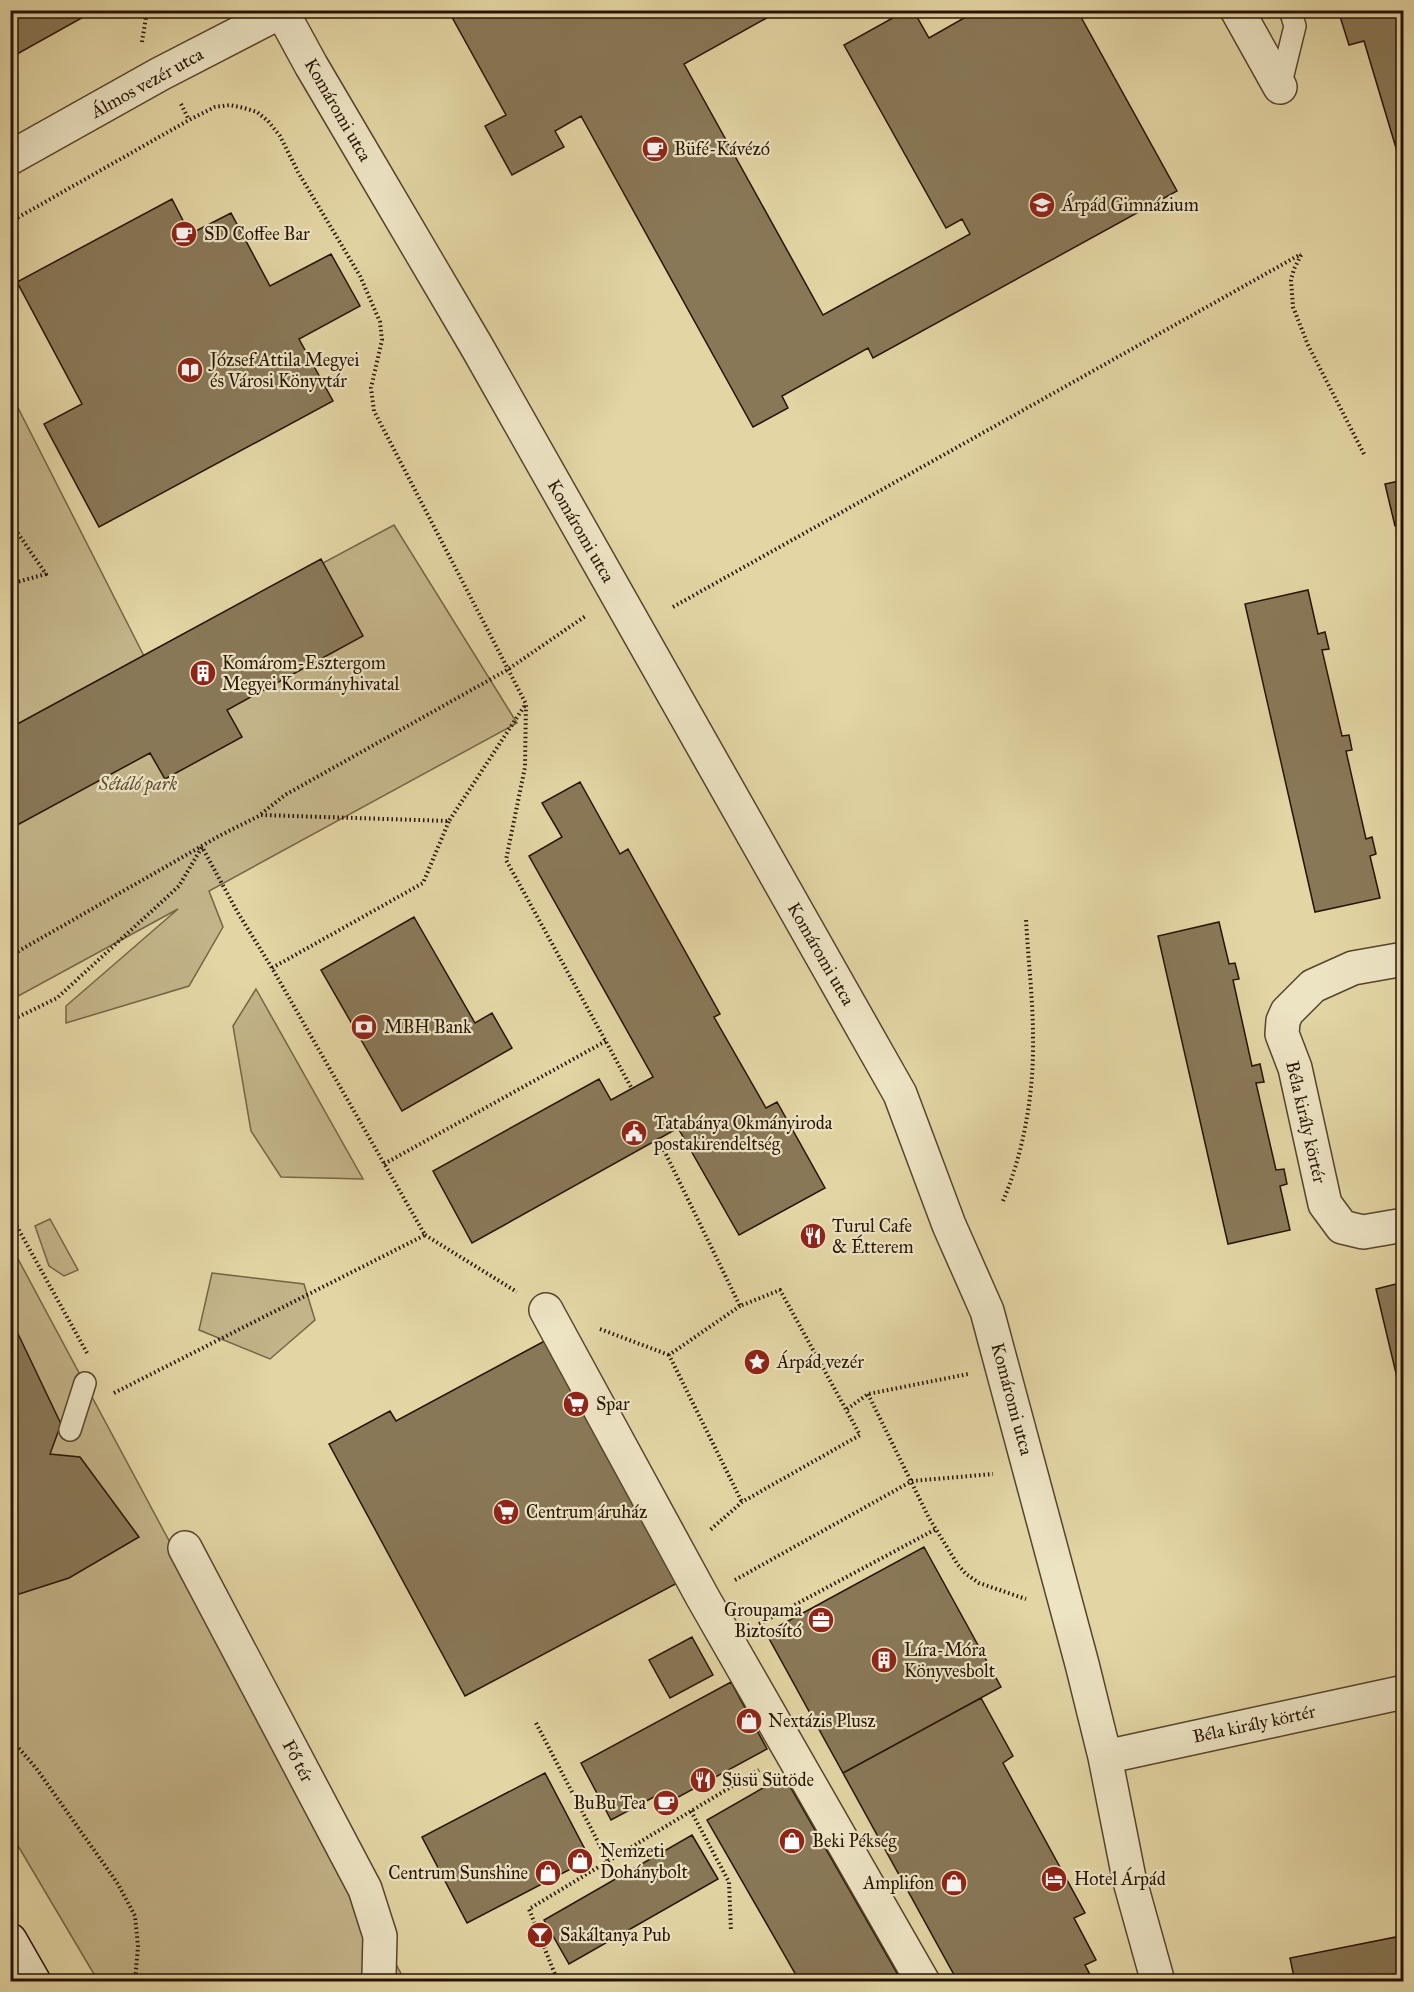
<svg xmlns="http://www.w3.org/2000/svg" width="1414" height="1992" font-family="'IM FELL Great Primer',serif">
	<style>
		.green { fill: #c3b489; stroke: #766446; stroke-width: 1.5 }
		.building { fill: #897857; stroke: #281304; stroke-width: 1.5 }
		.lines { fill: none; stroke-linecap: round; stroke-linejoin: round }
		.lane-casing { stroke: #57442c; stroke-width: 24 }
		.street-casing { stroke: #57442c; stroke-width: 36 }
		.secondary-casing { stroke: #281304; stroke-width: 36 }
		.path { stroke: #281304; stroke-width: 4; stroke-dasharray: 1.5 3; stroke-linecap: butt }
		.lane { stroke: #ede4c4; stroke-width: 21 }
		.street { stroke: #ede4c4; stroke-width: 33 }
		.secondary { stroke: #ede4c4; stroke-width: 33 }
		.labels { text-anchor: middle; dominant-baseline: central; stroke-width: 4.5; stroke-linejoin: round; paint-order: stroke }
		.street-label { font-size: 18px; fill: #281304; stroke: #ede4c4 }
		.poi-label { font-size: 18px; fill: #281304; stroke: #ede4c4; text-anchor: start }
		.park-label { font-size: 18px; font-style: italic; fill: #5e4b33; stroke: #ede4c4 }
	</style>
	<rect width="100%" height="100%" fill="#e3d5a4"/>
	<filter id="stains"><feTurbulence type="fractalNoise" baseFrequency=".00333" numOctaves="4"/><feColorMatrix values="0 0 0 0 .2 0 0 0 0 .09 0 0 0 0 .02 0 0 0 .5 -.17"/></filter>
	<radialGradient id="worn" r=".72"><stop offset=".6" stop-color="#630" stop-opacity="0"/><stop offset="1" stop-color="#630" stop-opacity=".3"/></radialGradient>
	<!-- green -->
	<path class="green" d="M 10,392 L 145,658 L 394,525 L 517,723 L 209,891 L 223,927 L 189,986 L 66,1023 L 66,1006 L 178,909 L 11,1000 Z
		M 256,989 L 363,1179 L 281,1177 L 251,1131 L 233,1026 Z
		M 50,1219 L 78,1270 L 64,1276 L 49,1266 L 35,1226 Z
		M 10,1244 L 405,1981 L 98,1981 L 11,1834 Z
		M 212,1273 L 304,1284 L 315,1320 L 270,1359 L 199,1330 Z"/>
	<!-- building -->
	<path class="building" d="M 10,10 L 96,10 L 10,58 Z
		M 448,10 L 781,10 L 684,64 L 823,315 L 970,234 L 962,219 L 946,228 L 844,45 L 907,10 L 913,10 L 929,38 L 978,10 L 1077,10 L 1177,191 L 873,358 L 868,348 L 782,396 L 788,408 L 753,427 L 581,116 L 555,131 L 564,147 L 512,175 L 485,126 L 506,115 Z
		M 1338,10 L 1404,10 L 1404,156 L 1399,158 L 1364,41 L 1349,45 Z
		M 172,199 L 190,234 L 231,213 L 270,286 L 331,254 L 360,306 L 299,339 L 333,401 L 99,527 L 44,424 L 82,404 L 17,282 Z
		M 1404,480 L 1404,525 L 1395,526 L 1385,484 Z
		M 321,559 L 363,636 L 227,710 L 242,737 L 165,779 L 150,753 L 10,829 L 10,728 Z
		M 1308,590 L 1318,634 L 1325,632 L 1329,649 L 1322,650 L 1342,736 L 1349,735 L 1352,750 L 1346,751 L 1366,839 L 1372,837 L 1376,854 L 1370,856 L 1380,898 L 1315,912 L 1245,604 Z
		M 580,782 L 620,854 L 628,849 L 720,1014 L 714,1017 L 766,1108 L 777,1102 L 825,1188 L 739,1235 L 678,1128 L 472,1243 L 433,1171 L 599,1079 L 611,1100 L 653,1077 L 529,856 L 562,837 L 542,803 Z
		M 414,917 L 475,1023 L 492,1013 L 512,1048 L 402,1111 L 321,970 Z
		M 1219,922 L 1229,964 L 1235,963 L 1239,979 L 1233,980 L 1252,1066 L 1260,1064 L 1264,1082 L 1256,1083 L 1276,1170 L 1284,1169 L 1287,1184 L 1280,1186 L 1290,1230 L 1228,1244 L 1158,936 Z
		M 1404,1282 L 1404,1407 L 1376,1289 Z
		M 10,1317 L 61,1424 L 50,1454 L 80,1457 L 139,1537 L 69,1578 L 10,1597 Z
		M 552,1337 L 683,1580 L 465,1696 L 329,1444 L 390,1411 L 396,1421 Z
		M 924,1547 L 1001,1687 L 843,1773 L 766,1633 Z
		M 692,1637 L 713,1675 L 670,1698 L 649,1660 Z
		M 731,1682 L 767,1749 L 671,1801 L 665,1791 L 611,1820 L 581,1763 Z
		M 981,1698 L 1013,1756 L 1003,1763 L 1085,1913 L 1074,1918 L 1096,1960 L 1085,1965 L 1094,1982 L 958,1982 L 843,1773 Z
		M 545,1773 L 590,1859 L 467,1923 L 422,1837 Z
		M 784,1776 L 902,1982 L 800,1982 L 707,1820 Z
		M 692,1835 L 718,1879 L 569,1964 L 544,1920 Z
		M 1396,1937 L 1404,1972 L 1404,1982 L 1295,1982 L 1290,1958 Z"/>
	<g class="lines">
		<defs>
			<path id="lane" d="M 1280,87 L 1295,26 L 1290,10
				M 70,1430 L 85,1383"/>
			<path id="street" d="M 281,10 L 311,65 L 477,347 L 900,1094 L 949,1225 L 987,1311 L 1082,1664 L 1105,1757 L 1129,1878 L 1158,1982
				M 1237,10 L 1280,87
				M 10,158 L 160,74 L 284,10
				M 1404,959 L 1353,968 L 1313,986 L 1287,1012 L 1283,1021 L 1282,1034 L 1295,1068 L 1325,1204 L 1342,1227 L 1363,1232 L 1404,1225
				M 546,1310 L 703,1598 L 923,1982
				M 185,1548 L 365,1889 L 380,1936 L 379,1975 L 377,1982
				M 1105,1757 L 1404,1692"/>
			<path id="secondary" d="M 10,1940 L 34,1982"/>
		</defs>
		<!-- lane casing -->
		<use href="#lane" class="lane-casing"/>
		<!-- street casing -->
		<use href="#street" class="street-casing"/>
		<!-- secondary casing -->
		<use href="#secondary" class="secondary-casing"/>
		<!-- path -->
		<path class="path" d="M 142,42 L 146,17 L 150,10
			M 181,104 L 189,120
			M 10,222 L 189,120 L 215,107 L 230,105 L 244,108 L 257,112 L 268,121 L 280,136 L 298,172 L 360,276 L 380,322 L 382,340 L 371,388 L 374,411 L 526,704 L 525,767 L 506,860 L 632,1089
			M 1301,255 L 1294,269 L 1291,280 L 1293,307 L 1308,345 L 1364,454
			M 10,522 L 46,574 L 10,584
			M 673,607 L 1301,254
			M 261,814 L 285,795 L 507,670 L 587,615
			M 10,956 L 221,835 L 261,815 L 449,821 L 525,705
			M 272,968 L 423,883 L 449,821
			M 10,1021 L 57,998 L 179,886 L 202,847
			M 658,1138 L 740,1306 L 780,1290 L 860,1435 L 742,1502 L 709,1531
			M 384,1164 L 606,1041
			M 1003,1201 C 1024,1151 1034,1093 1033,1038 C 1033,998 1028,959 1026,919
			M 10,1214 L 87,1353
			M 425,1235 L 517,1292
			M 740,1306 L 669,1355 L 742,1502
			M 600,1329 L 669,1355
			M 114,1393 L 425,1235 L 272,968 L 238,913 L 202,847
			M 868,1394 L 929,1518 L 958,1565 L 966,1574 L 979,1583 L 1026,1599
			M 847,1409 L 868,1394 L 968,1374
			M 735,1580 L 912,1481 L 993,1474
			M 759,1624 L 936,1529
			M 536,1723 L 608,1861
			M 10,1738 L 36,1768 L 118,1884 L 135,1916 L 138,1946 L 135,1982
			M 691,1811 L 729,1882 L 731,1931
			M 558,1982 L 529,1909 L 759,1770"/>
		<!-- lane -->
		<use href="#lane" class="lane"/>
		<!-- street -->
		<use href="#street" class="street"/>
		<!-- secondary -->
		<use href="#secondary" class="secondary"/>
	</g>
	<!-- icons -->
	<defs>
		<symbol id="cafe-disc" viewBox="-11 -11 22 22"><circle r="9.5" fill="#8f2418" stroke="#ede4c4"/><path d="M-5.5-4.5H6V0H3Q3 3.5 0 3.5H-2.5Q-5.5 3.5-5.5 0ZM3-3.2v2h1.7v-2ZM-6 4.5H4V6H-6Z" fill="#fff"/></symbol>
		<symbol id="school-disc" viewBox="-11 -11 22 22"><circle r="9.5" fill="#8f2418" stroke="#ede4c4"/><path d="M0-5L7-2L0 1L-7-2ZM-4 1L0 2.5L4 1V4Q0 6-4 4Z" fill="#fff"/></symbol>
		<symbol id="library-disc" viewBox="-11 -11 22 22"><circle r="9.5" fill="#8f2418" stroke="#ede4c4"/><path d="M-6-4Q-3-5.5-.7-3.5V5Q-3 3-6 4ZM6-4Q3-5.5 .7-3.5V5Q3 3 6 4Z" fill="#fff"/></symbol>
		<symbol id="building-disc" viewBox="-11 -11 22 22"><circle r="9.5" fill="#8f2418" stroke="#ede4c4"/><path d="M-4-6H4V6H1V3H-1V6H-4ZM-2.5-4.3h1.7v1.8h-1.7ZM.8-4.3h1.7v1.8H.8ZM-2.5-1h1.7V.8h-1.7ZM.8-1h1.7V.8H.8Z" fill="#fff"/></symbol>
		<symbol id="bank-disc" viewBox="-11 -11 22 22"><circle r="9.5" fill="#8f2418" stroke="#ede4c4"/><path d="M-6-4H6V4H-6ZM0-2.3a2.3 2.3 0 1 0 0 4.6a2.3 2.3 0 1 0 0-4.6Z" fill="#fff"/></symbol>
		<symbol id="civic-disc" viewBox="-11 -11 22 22"><circle r="9.5" fill="#8f2418" stroke="#ede4c4"/><path d="M-.6-6.5H3V-4.5H.6V-3L4-1V1h2V6H-6V1h2V-1L-.6-3ZM-1.2 2.5V6h2.4V2.5Z" fill="#fff"/></symbol>
		<symbol id="restaurant-disc" viewBox="-11 -11 22 22"><circle r="9.5" fill="#8f2418" stroke="#ede4c4"/><path d="M-5-6h1v4h1v-4h1v4h1v-4h1v5L-1.5 .5V6h-2V.5L-5-1ZM5-6V6H3V1.5H1.5Q1.5-4 5-6Z" fill="#fff"/></symbol>
		<symbol id="sight-disc" viewBox="-11 -11 22 22"><circle r="9.5" fill="#8f2418" stroke="#ede4c4"/><path d="M0-6L1.8-2.2L6-1.7L2.9 1.2L3.7 5.4L0 3.3L-3.7 5.4L-2.9 1.2L-6-1.7L-1.8-2.2Z" fill="#fff"/></symbol>
		<symbol id="supermarket-disc" viewBox="-11 -11 22 22"><circle r="9.5" fill="#8f2418" stroke="#ede4c4"/><path d="M-6-5.5h2.5l.6 2H6L4.5 2H-2.5L-4.4-4H-6ZM-1.5 3.2a1.3 1.3 0 1 0 .1 0ZM3 3.2a1.3 1.3 0 1 0 .1 0Z" fill="#fff"/></symbol>
		<symbol id="office-disc" viewBox="-11 -11 22 22"><circle r="9.5" fill="#8f2418" stroke="#ede4c4"/><path d="M-6-3h4V-5.5h4V-3h4V5H-6ZM-1-4.5V-3h2v-1.5ZM-6 0V1H6V0Z" fill="#fff"/></symbol>
		<symbol id="shop-disc" viewBox="-11 -11 22 22"><circle r="9.5" fill="#8f2418" stroke="#ede4c4"/><path d="M-5-2.5h2.3a2.7 3.5 0 0 1 5.4 0H5L5.5 6h-11ZM-1.5-2.5h3a1.5 2.3 0 0 0-3 0Z" fill="#fff"/></symbol>
		<symbol id="hotel-disc" viewBox="-11 -11 22 22"><circle r="9.5" fill="#8f2418" stroke="#ede4c4"/><path d="M-6-4.5h1.5V1H6V5H4.5V3h-9V5H-6ZM-4 0a1.8 1.8 0 1 1 3.6 0ZM.5 0V-2.5h3Q6-2.5 6 0Z" fill="#fff"/></symbol>
		<symbol id="bar-disc" viewBox="-11 -11 22 22"><circle r="9.5" fill="#8f2418" stroke="#ede4c4"/><path d="M-6-5H6L.8 .8V4.5H3.5V6h-7V4.5H-.8V.8Z" fill="#fff"/></symbol>
	</defs>
	<g fill-rule="evenodd">
		<use href="#cafe-disc" x="640" y="134" width="30" height="30"/>
		<use href="#school-disc" x="1027" y="190" width="30" height="30"/>
		<use href="#cafe-disc" x="169" y="219" width="30" height="30"/>
		<use href="#library-disc" x="175" y="355" width="30" height="30"/>
		<use href="#building-disc" x="188" y="658" width="30" height="30"/>
		<use href="#bank-disc" x="349" y="1012" width="30" height="30"/>
		<use href="#civic-disc" x="619" y="1118" width="30" height="30"/>
		<use href="#restaurant-disc" x="798" y="1221" width="30" height="30"/>
		<use href="#sight-disc" x="742" y="1347" width="30" height="30"/>
		<use href="#supermarket-disc" x="561" y="1389" width="30" height="30"/>
		<use href="#supermarket-disc" x="491" y="1497" width="30" height="30"/>
		<use href="#office-disc" x="806" y="1605" width="30" height="30"/>
		<use href="#building-disc" x="869" y="1645" width="30" height="30"/>
		<use href="#shop-disc" x="734" y="1706" width="30" height="30"/>
		<use href="#restaurant-disc" x="688" y="1765" width="30" height="30"/>
		<use href="#cafe-disc" x="651" y="1788" width="30" height="30"/>
		<use href="#shop-disc" x="777" y="1826" width="30" height="30"/>
		<use href="#shop-disc" x="565" y="1846" width="30" height="30"/>
		<use href="#shop-disc" x="533" y="1858" width="30" height="30"/>
		<use href="#hotel-disc" x="1039" y="1864" width="30" height="30"/>
		<use href="#shop-disc" x="939" y="1868" width="30" height="30"/>
		<use href="#bar-disc" x="525" y="1920" width="30" height="30"/>
	</g>
	<g class="labels">
		<!-- street labels -->
		<g class="street-label">
			<text transform="translate(147 83) rotate(-29)">Álmos vezér utca</text>
			<text transform="translate(338 110) rotate(60)">Komáromi utca</text>
			<text transform="translate(581 531) rotate(60)">Komáromi utca</text>
			<text transform="translate(821 954) rotate(60)">Komáromi utca</text>
			<text transform="translate(1306 1122) rotate(77)">Béla király körtér</text>
			<text transform="translate(1012 1399) rotate(75)">Komáromi utca</text>
			<text transform="translate(1254 1724) rotate(-12)">Béla király körtér</text>
			<text transform="translate(298 1761) rotate(62)">Fő tér</text>
		</g>
		<!-- poi labels -->
		<g class="poi-label">
			<text x="674" y="149">Büfé-Kávézó</text>
			<text x="1062" y="205">Árpád Gimnázium</text>
			<text x="204" y="234">SD Coffee Bar</text>
			<text x="210" y="360">József Attila Megyei<tspan x="210" dy="21">és Városi Könyvtár</tspan></text>
			<text x="222" y="663">Komárom-Esztergom<tspan x="222" dy="21">Megyei Kormányhivatal</tspan></text>
			<text x="384" y="1027">MBH Bank</text>
			<text x="654" y="1123">Tatabánya Okmányiroda<tspan x="654" dy="21">postakirendeltség</tspan></text>
			<text x="832" y="1226">Turul Cafe<tspan x="832" dy="21">&amp; Étterem</tspan></text>
			<text x="777" y="1362">Árpád vezér</text>
			<text x="596" y="1404">Spar</text>
			<text x="526" y="1512">Centrum áruház</text>
			<text x="802" y="1610" text-anchor="end">Groupama<tspan x="802" dy="21">Biztosító</tspan></text>
			<text x="904" y="1650">Líra-Móra<tspan x="904" dy="21">Könyvesbolt</tspan></text>
			<text x="768" y="1721">Nextázis Plusz</text>
			<text x="722" y="1780">Süsü Sütöde</text>
			<text x="646" y="1803" text-anchor="end">BuBu Tea</text>
			<text x="812" y="1841">Beki Pékség</text>
			<text x="600" y="1851">Nemzeti<tspan x="600" dy="21">Dohánybolt</tspan></text>
			<text x="528" y="1873" text-anchor="end">Centrum Sunshine</text>
			<text x="1074" y="1879">Hotel Árpád</text>
			<text x="934" y="1883" text-anchor="end">Amplifon</text>
			<text x="560" y="1935">Sakáltanya Pub</text>
		</g>
		<!-- park labels -->
		<g class="park-label">
			<text x="138" y="784">Sétáló park</text>
		</g>
	</g>
	<!-- margin -->
	<rect width="1414" height="1992" fill="none" stroke="#e3d5a4" stroke-width="36"/>
	<rect x="12" y="12" width="1390" height="1968" fill="none" stroke="#281304" stroke-width="3"/>
	<rect x="18" y="18" width="1378" height="1956" fill="none" stroke="#281304" stroke-width="1.5"/>
	<rect width="100%" height="100%" filter="url(#stains)"/>
	<rect width="100%" height="100%" fill="url(#worn)"/>
</svg>
